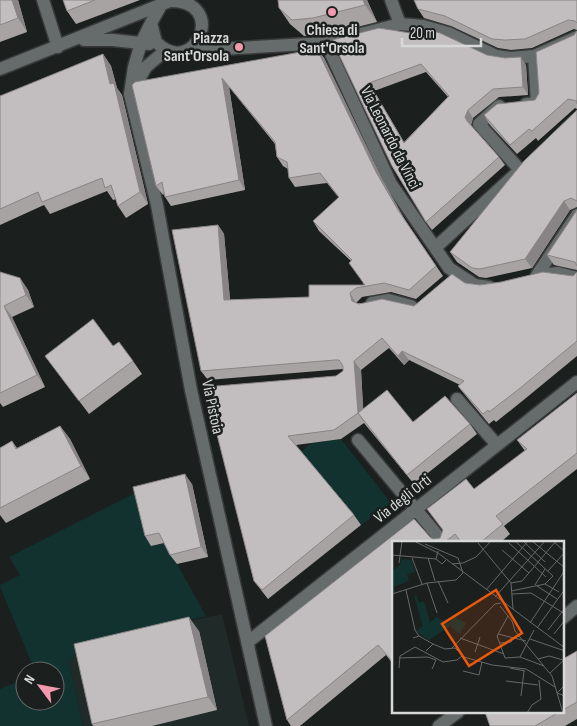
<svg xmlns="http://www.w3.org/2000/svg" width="577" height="726" font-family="'Sofia Sans Condensed',sans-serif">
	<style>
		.built { fill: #1f2a29 }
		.green { fill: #123230 }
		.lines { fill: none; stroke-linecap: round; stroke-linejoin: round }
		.minor-casing { stroke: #383b3a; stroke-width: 15 }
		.minor { stroke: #666b6b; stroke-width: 12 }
		.wall { fill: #a7a3a3; fill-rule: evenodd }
		.shaded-wall { fill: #888485 }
		.building { fill: #c2bdbe; stroke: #888485; fill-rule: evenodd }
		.poi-dot { fill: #f29aad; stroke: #1b1f1e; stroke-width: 2 }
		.labels { text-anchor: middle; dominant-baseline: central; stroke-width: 5; stroke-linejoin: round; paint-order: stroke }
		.poi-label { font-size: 16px; font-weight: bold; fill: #d7d9d9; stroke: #1b1f1e }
		.street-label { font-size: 16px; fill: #d7d9d9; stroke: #1b1f1e }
		.inset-road { fill: none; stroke: #666969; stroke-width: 1 }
		.view { fill: #e8590c; fill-opacity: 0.15; stroke: #e8590c; stroke-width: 2.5 }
		.inset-edge { fill: none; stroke: #d7d9d9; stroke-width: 2.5 }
	</style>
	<rect width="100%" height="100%" fill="#1b1f1e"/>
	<!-- built -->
	<path class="built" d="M 222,614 L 249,726 L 83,726 L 69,663 L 81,644 Z"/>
	<!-- green -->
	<path class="green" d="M 341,439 L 391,503 L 361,525 L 301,452 L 311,443 Z
		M 137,492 L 206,616 L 81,645 L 69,663 L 83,726 L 0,726 L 0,689 L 25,679 L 25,701 L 55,701 L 55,671 L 35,671 L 0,587 L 0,585 L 20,575 L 9,557 Z"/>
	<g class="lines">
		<defs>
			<path id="minor" d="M 43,0 L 58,47
				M 391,0 L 400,24
				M 151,23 L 141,43 L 134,67 L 130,94 L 157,205 L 191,390 L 266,726
				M 84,40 L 113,40 L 149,44
				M 326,43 L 391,184 L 449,268 L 475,285 L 489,287
				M 185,51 L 326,43 L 400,24 L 423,26 L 448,33 L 496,56 L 511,58 L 534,56 L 577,37
				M 0,69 L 170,1 C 229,0 195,81 156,42 L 151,23 L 160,7
				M 134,88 L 146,67 L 166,50
				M 526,104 L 537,103 L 534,56
				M 499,106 L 479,124 L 520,170
				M 435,248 L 519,171
				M 537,275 L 577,215
				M 538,275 L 558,273 L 577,278
				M 372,303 L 389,300 L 411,306
				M 457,399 L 497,445
				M 358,440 L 443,542
				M 563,618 L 577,606
				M 248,642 L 577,382
				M 439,726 L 458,712"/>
		</defs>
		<!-- minor casing -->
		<use href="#minor" class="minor-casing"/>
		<!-- minor -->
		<use href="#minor" class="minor"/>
	</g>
	<!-- wall -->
	<path class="wall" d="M 0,0 L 18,0 L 27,32 L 0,42 Z
		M 63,0 L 140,0 L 76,24 L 67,11 Z
		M 367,0 L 377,22 L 325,35 L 304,36 L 290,24 L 279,8 Z
		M 577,0 L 577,30 L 574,29 L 532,48 L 511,50 L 498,48 L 451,26 L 424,18 L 418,9 Z
		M 577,31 L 577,109 L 575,108 L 538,141 L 536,138 L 517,154 L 490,125 L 484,115 L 535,100 Z
		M 332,40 L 526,65 L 528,95 L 499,97 L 473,118 L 471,125 L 499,157 L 505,165 L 432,230 L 426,222 ZM 426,72 L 448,97 L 404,142 L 374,91 Z
		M 317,49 L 324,58 L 383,181 L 405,220 L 443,276 L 416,299 L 391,292 L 362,297 L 356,303 L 414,306 L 465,283 L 480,285 L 573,276 L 577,272 L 577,356 L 526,398 L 496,422 L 494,420 L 489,424 L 465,395 L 458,386 L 460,385 L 409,360 L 404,365 L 389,348 L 361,370 L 363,409 L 413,422 L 470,424 L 477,434 L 414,484 L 364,423 L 341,439 L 296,445 L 354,515 L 361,525 L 268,599 L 254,581 L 205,387 L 336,376 L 343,371 L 343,369 L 208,380 L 201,371 L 218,225 L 224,234 L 230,300 L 309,297 L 364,285 L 351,261 L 319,231 L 313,221 L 339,198 L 327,183 L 295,187 L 289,178 L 288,169 L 283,166 L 277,157 L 275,144 L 229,87 L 245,190 L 171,206 L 165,197 L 164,194 L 163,195 L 156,186 L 132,85 Z
		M 103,54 L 111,66 L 117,88 L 122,95 L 148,204 L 126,218 L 118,206 L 116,199 L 113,200 L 107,191 L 50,214 L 44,205 L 0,225 L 0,96 Z
		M 577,110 L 577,207 L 570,210 L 532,268 L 486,278 L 479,277 L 457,262 L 450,252 Z
		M 577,210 L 577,270 L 554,265 L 547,255 Z
		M 0,272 L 20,278 L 28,290 L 34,307 L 12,317 L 45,387 L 3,407 L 0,403 Z
		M 113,346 L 133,361 L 142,374 L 89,414 L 45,356 Z
		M 577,393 L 577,469 L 504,526 L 510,534 L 501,542 L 393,542 L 393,664 L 386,655 L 300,726 L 291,726 L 287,720 L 265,636 L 414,519 L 430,537 L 433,539 L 440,538 L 443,530 L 427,509 L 466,479 L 474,489 L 525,451 L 517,440 Z
		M 60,426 L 70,439 L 90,479 L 6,523 L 0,515 L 0,448 L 12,441 L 17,448 Z
		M 192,484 L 208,557 L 177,564 L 170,555 L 164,543 L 151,546 L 145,536 Z
		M 199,631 L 217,710 L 152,726 L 93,726 L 92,724 Z
		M 577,651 L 577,719 L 565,726 L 490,726 L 485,712 L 563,712 L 563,659 Z"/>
	<!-- shaded-wall -->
	<path class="shaded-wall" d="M 12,0 L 18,0 L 27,32 L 18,18 Z
		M 363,0 L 367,0 L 377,22 L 365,5 Z
		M 317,49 L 324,58 L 383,181 L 405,220 L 443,276 L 398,210 L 376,172 Z
		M 103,54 L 111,66 L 117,88 L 122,95 L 148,204 L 140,192 L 110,84 Z
		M 521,57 L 526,65 L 528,95 L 523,87 Z
		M 222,78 L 229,87 L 245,190 L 239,180 Z
		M 369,83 L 374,91 L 409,151 L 404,143 Z
		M 468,110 L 473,118 L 471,125 L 467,121 L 465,117 Z
		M 564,201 L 570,210 L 532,268 L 525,259 Z
		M 218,225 L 224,234 L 231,310 L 224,300 Z
		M 20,278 L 28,290 L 34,307 L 26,295 Z
		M 350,293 L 356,303 L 352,301 Z
		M 4,306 L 12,317 L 45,387 L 37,375 Z
		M 402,351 L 409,360 L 404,365 L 398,356 Z
		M 354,361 L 361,370 L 364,422 L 358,413 Z
		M 60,426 L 70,439 L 90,479 L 81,466 Z
		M 185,474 L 192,484 L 208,557 L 201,547 Z
		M 189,617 L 199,631 L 217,710 L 208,697 Z"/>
	<!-- building -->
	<path class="building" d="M 0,0 L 12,0 L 18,18 L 0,25 Z
		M 63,0 L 95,0 L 67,11 Z
		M 278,0 L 363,0 L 365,5 L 313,18 L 292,20 L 279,8 Z
		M 414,0 L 577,0 L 577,23 L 575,21 L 568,20 L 525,39 L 505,40 L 492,39 L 445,16 L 418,9 Z
		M 379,28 L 429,36 L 426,29 L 440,33 L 487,55 L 505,58 L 521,57 L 523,87 L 493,89 L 468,110 L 465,117 L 467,121 L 499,157 L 426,222 L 392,166 L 332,40 ZM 421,64 L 449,96 L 404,143 L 369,83 Z
		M 577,31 L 577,104 L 577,101 L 568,99 L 532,131 L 529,129 L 510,145 L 484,115 L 497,104 L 535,100 L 539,93 L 536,52 L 574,35 Z
		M 317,49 L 376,172 L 398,210 L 436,266 L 409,290 L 384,283 L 356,288 L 350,293 L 352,301 L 359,304 L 382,299 L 414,306 L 452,274 L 465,283 L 480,285 L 501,282 L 543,272 L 573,276 L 577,272 L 577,341 L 519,389 L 489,412 L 488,410 L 483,414 L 458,386 L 464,381 L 402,351 L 398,356 L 382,338 L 354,361 L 358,413 L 334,430 L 288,436 L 354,515 L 262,590 L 254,581 L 205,387 L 336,376 L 343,371 L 343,366 L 339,360 L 335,360 L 201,371 L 172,230 L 218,225 L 224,300 L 309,297 L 309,285 L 365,285 L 349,263 L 352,260 L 313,221 L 339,197 L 320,173 L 289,178 L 287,162 L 277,157 L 275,142 L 222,78 L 239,180 L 165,197 L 162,182 L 156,186 L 132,85 L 135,82 Z
		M 103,54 L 110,84 L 114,83 L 140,192 L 118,206 L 111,185 L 105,188 L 102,178 L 42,202 L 38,192 L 0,209 L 0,96 Z
		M 577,110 L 577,201 L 571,198 L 564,201 L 525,259 L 480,269 L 472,268 L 450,252 L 524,161 Z
		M 577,210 L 577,266 L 575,262 L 547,255 Z
		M 0,272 L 20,278 L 26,295 L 4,306 L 37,375 L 0,393 Z
		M 93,319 L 113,346 L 119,342 L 133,361 L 79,401 L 45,356 Z
		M 387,390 L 413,422 L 445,396 L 470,424 L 407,475 L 358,413 Z
		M 577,393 L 577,453 L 496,516 L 503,524 L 481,542 L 461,542 L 455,534 L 445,542 L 393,542 L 393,662 L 378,645 L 287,720 L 265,636 L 414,519 L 430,537 L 433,539 L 440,538 L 443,530 L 427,509 L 466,479 L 474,489 L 527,449 L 517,440 Z
		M 60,426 L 81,466 L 0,508 L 0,448 L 12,441 L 16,449 Z
		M 185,474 L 201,547 L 170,555 L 159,533 L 145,536 L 133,487 Z
		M 189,617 L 208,697 L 92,724 L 74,644 Z
		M 577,651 L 577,702 L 563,710 L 563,659 Z
		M 485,712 L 559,712 L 535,726 L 490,726 Z"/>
	<!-- markers -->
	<g class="poi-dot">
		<circle cx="332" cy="12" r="5"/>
		<circle cx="239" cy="47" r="5"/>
	</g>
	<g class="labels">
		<!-- poi labels -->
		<g class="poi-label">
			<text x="332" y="30">Chiesa di<tspan x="332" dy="18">Sant'Orsola</tspan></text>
			<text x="229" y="38" text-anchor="end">Piazza<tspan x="229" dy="18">Sant'Orsola</tspan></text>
		</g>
		<!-- street labels -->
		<g class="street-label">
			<text transform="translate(390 138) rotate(63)">Via Leonardo da Vinci</text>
			<text transform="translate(212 407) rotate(78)">Via Pistoia</text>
			<text transform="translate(403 499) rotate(-38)">Via degli Orti</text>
		</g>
	</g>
	<!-- overview -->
	<g transform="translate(392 541)">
		<rect width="172" height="172" fill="#1b1f1e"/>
		<path d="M 9,18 L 19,19 L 23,30 L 15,34 L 17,40 L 1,46 L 3,51 L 0,51 L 0,30 L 8,24 ZM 24,54 L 27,62 L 32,60 L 38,81 L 45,76 L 56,83 L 63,76 L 74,82 L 68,93 L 58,85 L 37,99 L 24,90 L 31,85 L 22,55 Z" fill="#123230"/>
		<path class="inset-road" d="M 123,0 L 161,35 L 153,43M 131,0 L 153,21M 140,0 L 173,27M 161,0 L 173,11M 24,1 L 46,12 L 173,107M 86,2 L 119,42 L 121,68M 117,2 L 154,36M 33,3 L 66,17 L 71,32M 110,9 L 137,32M 46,10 L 44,18 L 50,23 L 54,19M 0,14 L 44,18M 20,17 L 30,43M 36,17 L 43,40M 7,22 L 10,0M 60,23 L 71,22 L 84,16 L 99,0M 156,30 L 173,11M 46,40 L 56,62M 35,42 L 45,72M 119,42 L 130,40 L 164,0M 153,43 L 167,51M 143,44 L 153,28M 145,45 L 165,58M 14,49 L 23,89 L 27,95M 94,49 L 136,0M 119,50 L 153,43M 139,52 L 173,73M 0,53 L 35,42 L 64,39 L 71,32M 120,53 L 139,52M 103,56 L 153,0M 108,65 L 120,80 L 123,90 L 160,135 L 171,172M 116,75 L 105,95 L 113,117 L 128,116 L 152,125M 138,82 L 173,29M 145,87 L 173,48M 156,89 L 173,67M 106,93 L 134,100M 162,93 L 173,79M 21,97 L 27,95 L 41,103M 68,97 L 112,113M 138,98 L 173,110M 108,102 L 119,101 L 121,97M 60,107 L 103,63 L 109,62M 34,110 L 41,103 L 53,108 L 63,107 L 72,116 L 100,124 L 134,128 L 163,146M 83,111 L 88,96M 128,116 L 142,89M 7,117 L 36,116 L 44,119 L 40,128M 146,118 L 157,115 L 171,119M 7,127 L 8,115 L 23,106 L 51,121 L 65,119 L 70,115M 118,127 L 133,130M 71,130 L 87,134 L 90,121M 158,132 L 172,119M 114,140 L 146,144M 171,146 L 165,152 L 173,155M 129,155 L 132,130M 135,172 L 140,164 L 149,158 L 147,139"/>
		<path class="view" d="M 104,49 L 130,92 L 77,125 L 50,83 Z"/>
		<rect width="172" height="172" class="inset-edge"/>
	</g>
	<!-- north arrow -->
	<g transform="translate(40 686) rotate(302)"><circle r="24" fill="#1b1f1e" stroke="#666969"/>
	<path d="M0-4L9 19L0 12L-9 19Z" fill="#f29aad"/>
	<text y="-8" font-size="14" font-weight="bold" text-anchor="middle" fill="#d7d9d9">N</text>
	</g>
	<!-- scale -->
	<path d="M402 38v8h79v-8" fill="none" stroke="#d7d9d9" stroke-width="2.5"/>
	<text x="410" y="38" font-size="15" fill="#d7d9d9" stroke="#1b1f1e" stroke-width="4" paint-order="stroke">20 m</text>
</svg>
